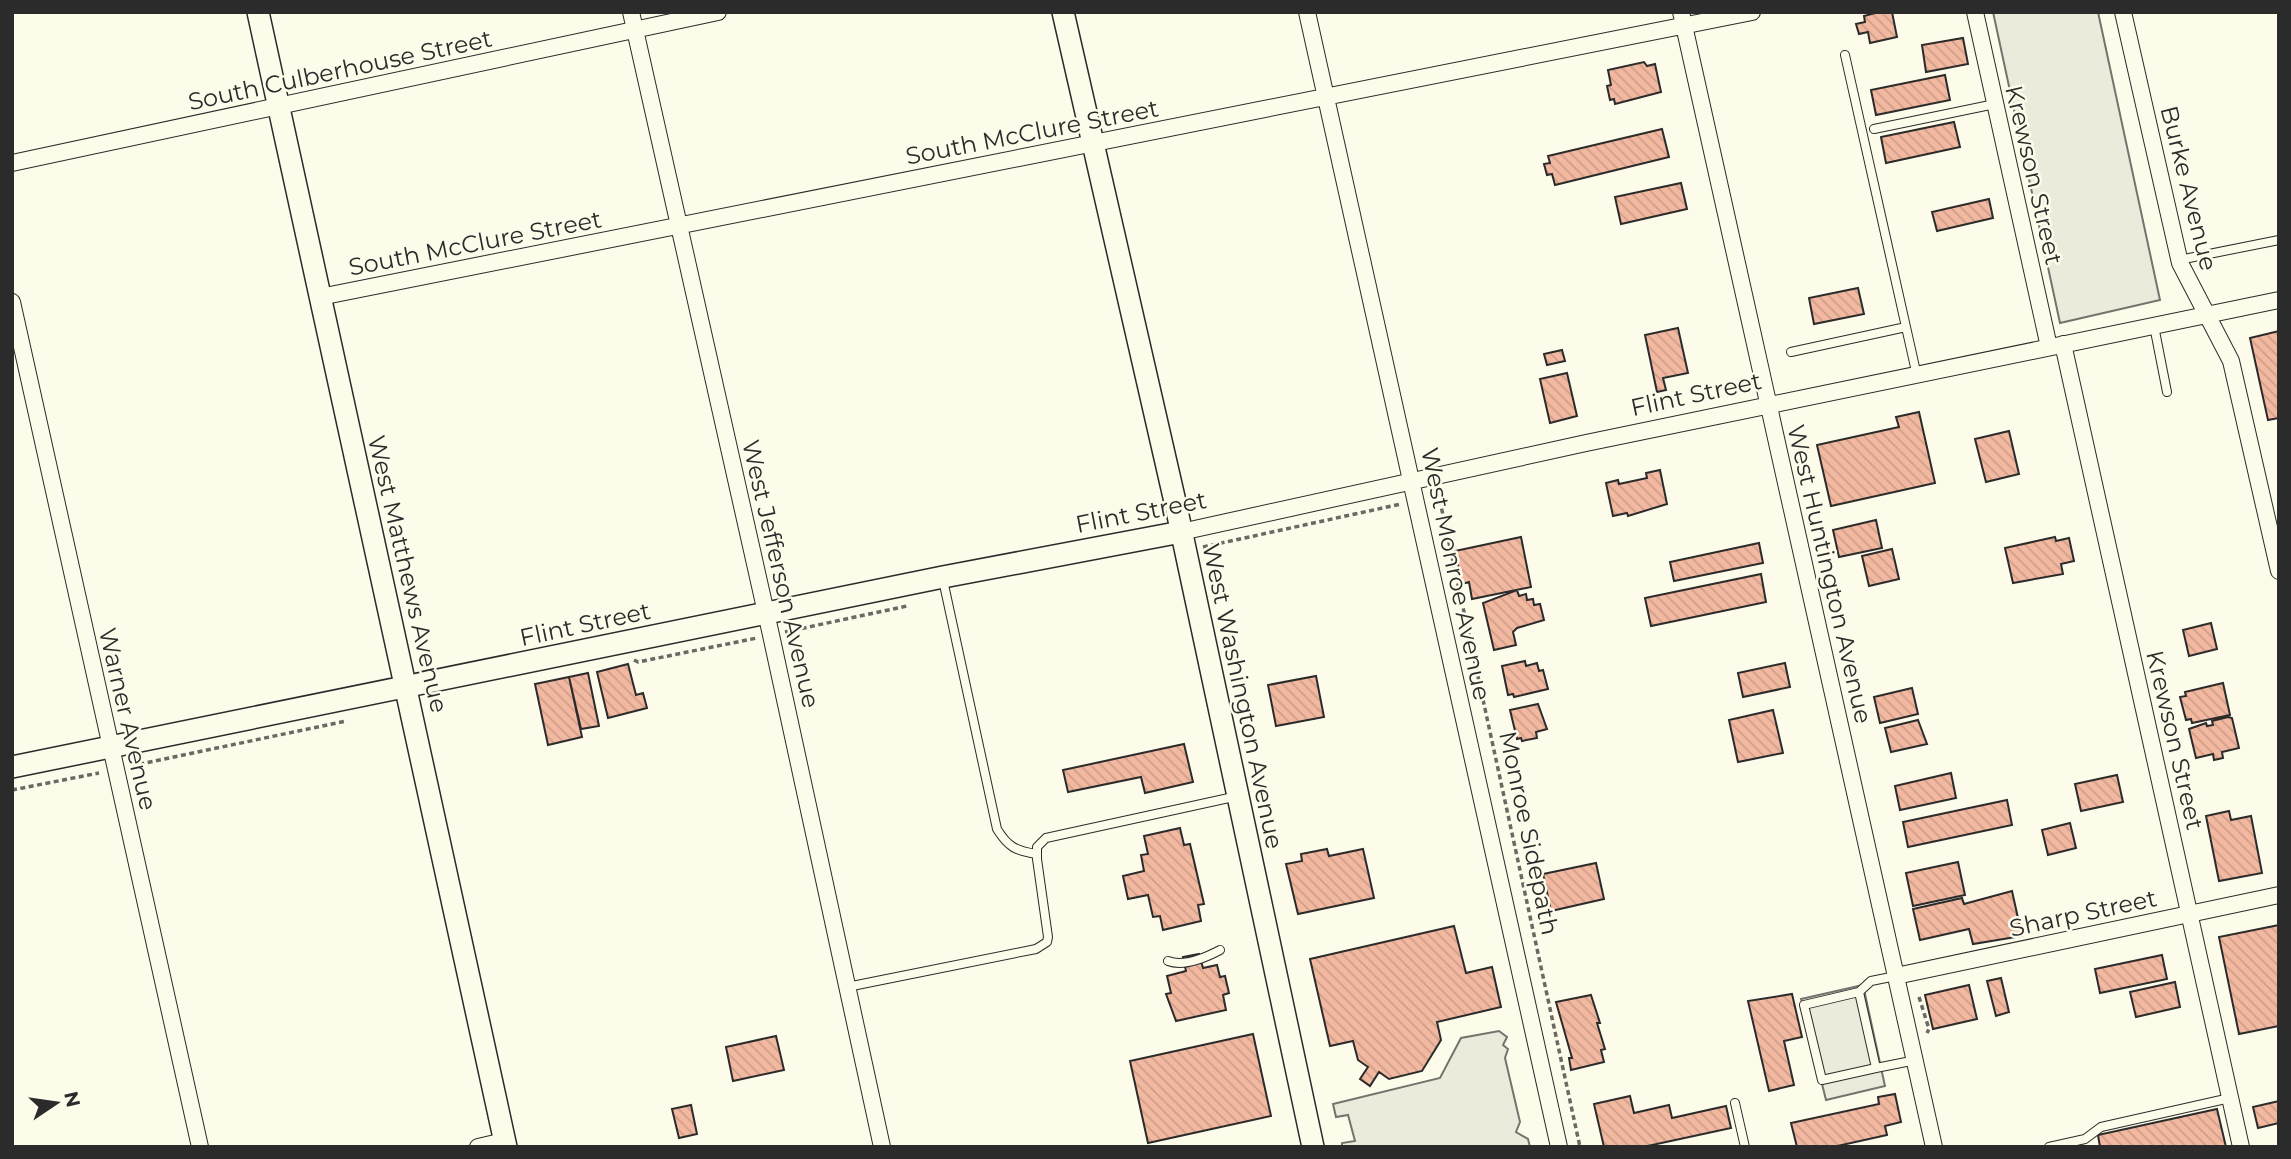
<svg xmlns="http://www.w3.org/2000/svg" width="2291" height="1159" font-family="Montserrat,sans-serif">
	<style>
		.parking { fill: #eceadb; stroke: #74746e; stroke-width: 2 }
		.building { fill: url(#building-back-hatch); stroke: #2b2b2b; stroke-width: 2 }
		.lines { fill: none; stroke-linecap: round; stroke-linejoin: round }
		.service-casing { stroke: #2b2b2b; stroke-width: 10 }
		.minor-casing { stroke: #2b2b2b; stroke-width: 18 }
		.tertiary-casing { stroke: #2b2b2b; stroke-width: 24 }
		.path { stroke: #6a6964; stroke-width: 3.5; stroke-dasharray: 5 3.5; stroke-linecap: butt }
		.service { stroke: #fdfbea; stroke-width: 8 }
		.minor { stroke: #fdfbea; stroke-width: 16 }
		.tertiary { stroke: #fdfbea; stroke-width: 21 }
		.labels { text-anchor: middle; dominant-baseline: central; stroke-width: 5; stroke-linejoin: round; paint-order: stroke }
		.street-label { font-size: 24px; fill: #2b2b2b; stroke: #fdfbea }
	</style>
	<defs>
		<pattern id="building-back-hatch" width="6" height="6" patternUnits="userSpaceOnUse" patternTransform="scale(1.75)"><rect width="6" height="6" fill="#f2b8a0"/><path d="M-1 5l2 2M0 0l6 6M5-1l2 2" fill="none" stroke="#d09e8a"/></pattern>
	</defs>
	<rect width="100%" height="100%" fill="#fdfbea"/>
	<!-- parking -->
	<path class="parking" d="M 1993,12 L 2098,12 L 2160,300 L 2060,323 Z
		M 1863,985 L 1885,1086 L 1826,1100 L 1801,999 Z
		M 1499,1031 L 1507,1037 L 1503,1045 L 1508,1049 L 1505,1058 L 1520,1122 L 1516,1132 L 1528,1139 L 1530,1147 L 1342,1147 L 1342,1143 L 1355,1141 L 1348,1115 L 1336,1117 L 1333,1104 L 1440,1078 L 1461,1038 Z"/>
	<!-- building -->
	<path class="building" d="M 1879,12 L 1892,12 L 1897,37 L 1870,43 L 1868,32 L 1859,34 L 1856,24 L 1865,22 L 1864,16 Z
		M 1963,38 L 1968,64 L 1926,72 L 1922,45 Z
		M 1644,62 L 1647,66 L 1655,64 L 1661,92 L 1615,104 L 1614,99 L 1610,100 L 1607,86 L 1611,85 L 1608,70 Z
		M 1945,75 L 1950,100 L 1876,115 L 1871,90 Z
		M 1954,122 L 1960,147 L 1886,163 L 1881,137 Z
		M 1662,129 L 1669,157 L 1555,185 L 1552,174 L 1547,175 L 1544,164 L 1550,163 L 1548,156 Z
		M 1681,183 L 1687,209 L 1621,224 L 1615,197 Z
		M 1989,199 L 1993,218 L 1937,231 L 1932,212 Z
		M 1858,288 L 1864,314 L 1814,324 L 1809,298 Z
		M 1678,328 L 1688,373 L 1663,378 L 1666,390 L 1657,392 L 1645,335 Z
		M 2279,331 L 2279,418 L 2268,420 L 2250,338 Z
		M 1562,350 L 1565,361 L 1547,365 L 1544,354 Z
		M 1567,373 L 1577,416 L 1550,423 L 1540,379 Z
		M 1919,412 L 1935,483 L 1831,506 L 1817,445 L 1899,427 L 1896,417 Z
		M 2009,431 L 2019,474 L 1986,482 L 1975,439 Z
		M 1660,470 L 1667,504 L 1628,516 L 1627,513 L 1613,516 L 1606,483 L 1618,480 L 1619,484 L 1647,478 L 1646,473 Z
		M 1876,520 L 1882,548 L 1839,557 L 1833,530 Z
		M 1521,537 L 1531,587 L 1472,599 L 1469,582 L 1462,584 L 1455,551 Z
		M 2055,537 L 2056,541 L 2069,538 L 2074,561 L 2061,564 L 2063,574 L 2013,583 L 2005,548 Z
		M 1759,543 L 1763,563 L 1674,581 L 1670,562 Z
		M 1892,549 L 1899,579 L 1869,586 L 1862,556 Z
		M 1761,574 L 1766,602 L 1651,626 L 1645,598 Z
		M 1517,590 L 1519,596 L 1526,594 L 1527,600 L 1533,599 L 1534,605 L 1540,604 L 1544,620 L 1517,628 L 1513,632 L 1516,645 L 1494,650 L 1483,603 Z
		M 2211,623 L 2217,649 L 2189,656 L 2183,630 Z
		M 1525,661 L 1526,666 L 1537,663 L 1539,671 L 1543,670 L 1548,689 L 1514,697 L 1513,694 L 1508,695 L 1502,666 Z
		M 1785,663 L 1790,687 L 1743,697 L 1738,673 Z
		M 628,664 L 636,695 L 643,693 L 647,708 L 608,718 L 597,672 Z
		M 588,673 L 599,726 L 581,729 L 569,677 Z
		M 1316,676 L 1324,717 L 1276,726 L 1268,685 Z
		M 569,677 L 582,737 L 548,745 L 535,684 Z
		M 2223,683 L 2230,715 L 2192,723 L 2191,719 L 2186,720 L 2180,697 L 2186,696 L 2185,692 Z
		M 1912,688 L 1918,714 L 1880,723 L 1874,697 Z
		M 1538,704 L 1547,729 L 1536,732 L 1537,738 L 1522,741 L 1521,738 L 1517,739 L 1510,710 Z
		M 1773,710 L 1783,753 L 1738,762 L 1729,720 Z
		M 2228,717 L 2232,718 L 2239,748 L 2222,752 L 2223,758 L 2214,760 L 2213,754 L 2196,758 L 2189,729 L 2206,723 L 2207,726 L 2213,725 L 2212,721 Z
		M 1918,720 L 1927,744 L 1891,752 L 1885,728 Z
		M 1184,744 L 1193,782 L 1145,793 L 1141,777 L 1068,792 L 1063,770 Z
		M 1951,773 L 1956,798 L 1900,810 L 1895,786 Z
		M 2117,775 L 2123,802 L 2081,811 L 2075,784 Z
		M 2007,800 L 2012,825 L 1908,847 L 1903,822 Z
		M 2229,811 L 2231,820 L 2251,816 L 2262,873 L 2219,881 L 2206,816 Z
		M 2070,823 L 2076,848 L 2048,855 L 2042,830 Z
		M 1180,828 L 1184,845 L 1190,844 L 1204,904 L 1198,905 L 1201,921 L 1163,930 L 1160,916 L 1153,917 L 1148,895 L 1128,899 L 1123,876 L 1144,871 L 1141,855 L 1148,854 L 1144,836 Z
		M 1327,849 L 1329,856 L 1363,849 L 1374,898 L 1298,914 L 1286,864 L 1302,861 L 1301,854 Z
		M 1958,862 L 1965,895 L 1913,906 L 1906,873 Z
		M 1596,863 L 1604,899 L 1551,911 L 1543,874 Z
		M 2012,891 L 2022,936 L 1973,944 L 1969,929 L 1920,940 L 1913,909 L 1962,898 L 1964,904 Z
		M 2279,925 L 2279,1026 L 2239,1034 L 2219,937 Z
		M 1454,926 L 1466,973 L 1492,967 L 1501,1007 L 1437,1022 L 1441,1040 L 1422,1071 L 1389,1079 L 1379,1072 L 1370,1086 L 1360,1079 L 1368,1067 L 1358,1060 L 1353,1041 L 1330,1046 L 1310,959 Z
		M 1199,954 L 1203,968 L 1217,965 L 1220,977 L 1225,976 L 1229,993 L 1223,995 L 1226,1010 L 1176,1021 L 1166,994 L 1171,993 L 1167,976 L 1186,971 L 1183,957 Z
		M 2162,955 L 2167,979 L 2100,993 L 2095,969 Z
		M 2001,978 L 2009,1012 L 1996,1016 L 1987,981 Z
		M 2175,982 L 2180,1007 L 2136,1017 L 2130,992 Z
		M 1969,985 L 1977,1019 L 1933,1029 L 1925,995 Z
		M 1792,994 L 1802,1037 L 1784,1041 L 1794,1085 L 1769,1091 L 1748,1001 Z
		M 1591,995 L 1600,1023 L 1597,1023 L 1605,1049 L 1601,1050 L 1604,1062 L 1571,1070 L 1569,1058 L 1572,1058 L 1556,1002 Z
		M 1253,1034 L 1271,1116 L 1148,1143 L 1130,1061 Z
		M 776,1036 L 784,1070 L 733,1081 L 726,1047 Z
		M 1895,1094 L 1901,1122 L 1885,1126 L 1887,1135 L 1833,1147 L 1797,1147 L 1791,1123 L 1879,1104 L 1878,1097 Z
		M 1630,1096 L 1634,1113 L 1669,1105 L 1672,1118 L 1726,1106 L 1731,1128 L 1643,1147 L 1604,1147 L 1594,1104 Z
		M 2279,1101 L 2279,1123 L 2258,1128 L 2253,1107 Z
		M 691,1105 L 697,1134 L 679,1138 L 672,1109 Z
		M 2217,1109 L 2226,1147 L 2100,1147 L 2098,1135 Z"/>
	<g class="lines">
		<defs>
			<path id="service" d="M 1845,55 L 1917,376
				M 1874,129 L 1995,104
				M 2179,260 L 2279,240
				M 2154,326 L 2167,392
				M 1791,352 L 1906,327
				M 943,580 L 997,829 C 1008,847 1016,851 1037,854
				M 1168,961 C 1184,967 1205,958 1220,950
				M 1896,976 L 1871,981 L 1859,992 L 1876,1068 L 1916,1060
				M 847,987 L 1036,949 L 1047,942 L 1048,937 L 1037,859 L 1037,847 L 1046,838 L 1238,796
				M 1859,992 L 1804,1005 L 1822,1080 L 1876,1068
				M 1735,1103 L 1745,1147
				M 2049,1147 L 2085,1139 L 2101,1127 L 2230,1098"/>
			<path id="minor" d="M 631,12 L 771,635 L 882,1147
				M 1307,12 L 1559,1147
				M 1681,12 L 1934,1147
				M 1975,12 L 2049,347
				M 2123,12 L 2180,263 L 2231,361 L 2279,571
				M 12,163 L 718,12
				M 320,297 L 1752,12
				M 12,302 L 200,1147
				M 2063,344 L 2241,1147
				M 1181,532 L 1586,443 L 2279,300
				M 1896,976 L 2279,895
				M 478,1147 L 504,1141"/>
			<path id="tertiary" d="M 258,12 L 506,1147
				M 1063,12 L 1176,506 L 1313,1147
				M 12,767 L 943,577 L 1181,532"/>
		</defs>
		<!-- service casing -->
		<use href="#service" class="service-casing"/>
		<!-- minor casing -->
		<use href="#minor" class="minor-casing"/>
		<!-- tertiary casing -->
		<use href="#tertiary" class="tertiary-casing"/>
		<!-- path -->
		<path class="path" d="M 1438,492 L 1580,1147
			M 1203,547 L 1401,504
			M 785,632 L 907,606
			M 634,660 L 638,662 L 757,638
			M 131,766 L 346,721
			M 12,790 L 99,773
			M 1919,997 L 1929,1029 L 1927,1033"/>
		<!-- service -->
		<use href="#service" class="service"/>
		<!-- minor -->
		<use href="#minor" class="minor"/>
		<!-- tertiary -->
		<use href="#tertiary" class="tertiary"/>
	</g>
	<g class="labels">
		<!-- street labels -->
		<g class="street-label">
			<text transform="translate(340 70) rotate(-12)">South Culberhouse Street</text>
			<text transform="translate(1032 132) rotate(-11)">South McClure Street</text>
			<text transform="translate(2034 175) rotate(77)">Krewson Street</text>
			<text transform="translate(2189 188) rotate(76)">Burke Avenue</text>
			<text transform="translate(475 243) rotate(-11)">South McClure Street</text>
			<text transform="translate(1696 394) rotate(-12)">Flint Street</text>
			<text transform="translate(1141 512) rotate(-11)">Flint Street</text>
			<text transform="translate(408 574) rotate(77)">West Matthews Avenue</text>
			<text transform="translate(781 574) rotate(77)">West Jefferson Avenue</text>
			<text transform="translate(1456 574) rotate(78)">West Monroe Avenue</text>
			<text transform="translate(1830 574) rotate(77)">West Huntington Avenue</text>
			<text transform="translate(585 624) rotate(-12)">Flint Street</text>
			<text transform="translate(1243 696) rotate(78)">West Washington Avenue</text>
			<text transform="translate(128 719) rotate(77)">Warner Avenue</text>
			<text transform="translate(2175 740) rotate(77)">Krewson Street</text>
			<text transform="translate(1529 833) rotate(78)">Monroe Sidepath</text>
			<text transform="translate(2083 913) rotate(-12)">Sharp Street</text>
		</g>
	</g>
	<!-- border -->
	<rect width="2291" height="1159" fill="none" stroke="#2b2b2b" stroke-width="28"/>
	<!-- north arrow -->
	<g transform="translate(56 1103) rotate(77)" stroke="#fdfbea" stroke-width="5" paint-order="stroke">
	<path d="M0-5L12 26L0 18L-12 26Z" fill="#2b2b2b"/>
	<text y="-10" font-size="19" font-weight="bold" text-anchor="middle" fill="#2b2b2b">N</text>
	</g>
</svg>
